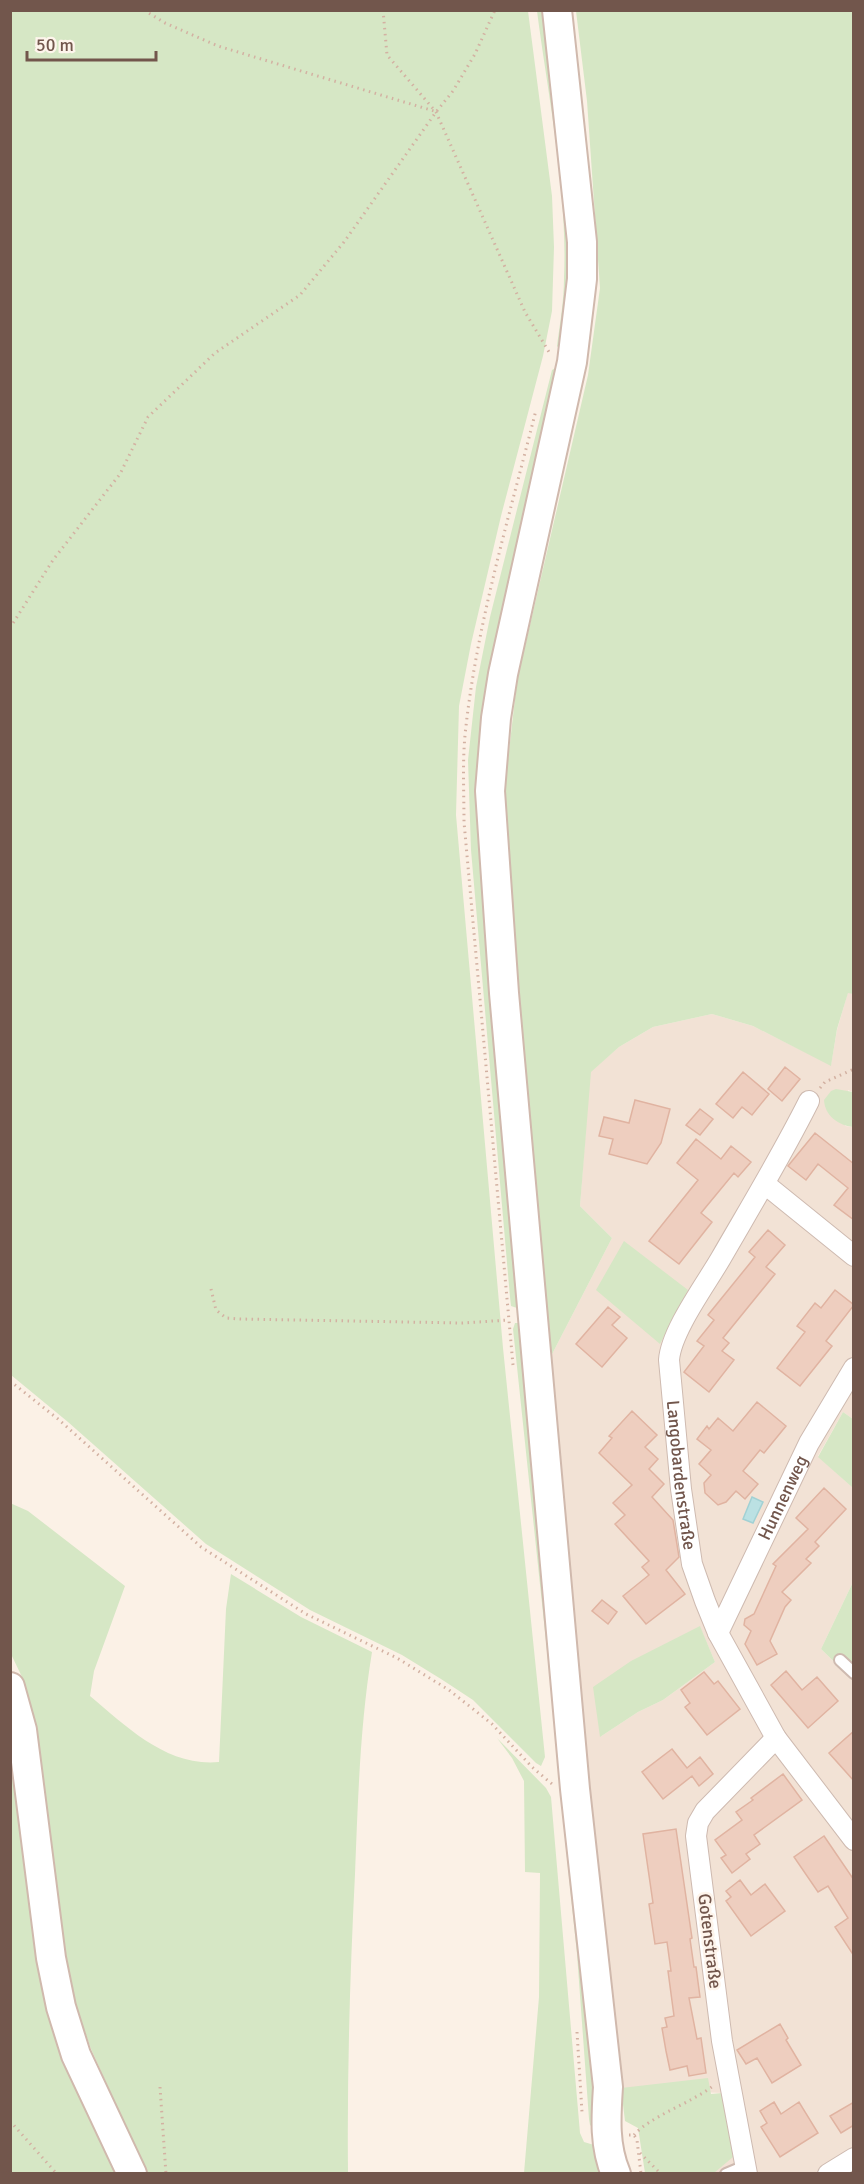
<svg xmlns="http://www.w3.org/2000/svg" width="864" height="2184" font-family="Signika,sans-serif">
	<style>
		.residential { fill: #f2e2d5; fill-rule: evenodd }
		.green { fill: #d6e7c5 }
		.water { fill: #bbe1e3; stroke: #a2d1d4; stroke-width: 1.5 }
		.building { fill: #eecebf; stroke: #e0b3a1; stroke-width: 1.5 }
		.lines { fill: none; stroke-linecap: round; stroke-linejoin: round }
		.lane-casing { stroke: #cebab0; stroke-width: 14 }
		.street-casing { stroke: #cebab0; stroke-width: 22 }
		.secondary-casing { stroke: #d0b9ad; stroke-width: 32 }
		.path { stroke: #d3b1a2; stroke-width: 3; stroke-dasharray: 1.5 4.5; stroke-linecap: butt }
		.lane { stroke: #fff; stroke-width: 10 }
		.street { stroke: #fff; stroke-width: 20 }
		.secondary { stroke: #fff; stroke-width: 28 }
		.labels { text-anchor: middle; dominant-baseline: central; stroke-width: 5; stroke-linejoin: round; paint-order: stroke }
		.street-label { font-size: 18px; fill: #72564c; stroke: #fef5ec }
	</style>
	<rect width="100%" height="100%" fill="#fbf1e6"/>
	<!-- residential -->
	<path class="residential" d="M 848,992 L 853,994 L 853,1092 L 848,1090 L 845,1126 L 853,1127 L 853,1419 L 843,1412 L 818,1456 L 853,1488 L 853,1582 L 821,1649 L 853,1680 L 853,2173 L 714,2173 L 717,2169 L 722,2093 L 621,2088 L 593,1827 L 548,1362 L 612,1238 L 580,1206 L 590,1072 L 619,1047 L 653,1027 L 712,1014 L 753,1026 L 831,1065 L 837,1030 ZM 700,1627 L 715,1662 L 663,1700 L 638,1712 L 600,1737 Z"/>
	<!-- green -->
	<path class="green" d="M 10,11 L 528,11 L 552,196 L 554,247 L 552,311 L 543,356 L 501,516 L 471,644 L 459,706 L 456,815 L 503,1348 L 545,1757 L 541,1766 L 536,1763 L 473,1700 L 441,1679 L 402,1655 L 310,1610 L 206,1544 L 68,1422 L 11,1375 Z
		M 537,11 L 543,11 L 565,170 L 570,290 L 560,350 L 557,346 C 560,323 564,301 564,278 C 568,192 548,96 537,11 Z
		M 576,11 L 853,11 L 853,994 L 848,993 L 837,1029 L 831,1066 L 753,1026 L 712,1014 L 653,1027 L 619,1047 L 591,1072 L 580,1206 L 612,1238 L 548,1362 L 504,795 L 517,681 L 588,375 L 600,288 L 587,101 Z
		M 557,367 L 499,623 L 482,716 L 478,746 L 477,785 L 480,864 L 519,1307 L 517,1308 L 511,1306 L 510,1297 L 471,850 L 468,760 L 476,687 L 490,617 L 552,370 Z
		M 836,1089 L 853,1092 L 853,1127 C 838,1125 825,1116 824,1100 L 831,1091 Z
		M 624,1241 L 688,1290 L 660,1344 L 596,1290 Z
		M 515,1323 L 521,1323 L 560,1774 L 513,1329 Z
		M 843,1412 L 853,1419 L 853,1488 L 818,1457 Z
		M 10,1503 L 28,1511 L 125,1586 L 94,1671 L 90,1696 C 127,1727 167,1767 219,1762 L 226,1609 L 231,1574 L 301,1617 L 372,1652 C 360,1725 358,1799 355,1874 C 350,1974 347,2073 348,2173 L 147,2173 L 91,2049 L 72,1995 L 63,1960 L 39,1754 L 32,1711 L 22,1677 L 11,1654 Z
		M 853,1582 L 853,1680 L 821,1649 Z
		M 700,1626 L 715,1662 L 663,1700 L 638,1712 L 600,1737 L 593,1687 L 631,1661 Z
		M 497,1738 L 546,1788 L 551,1797 L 580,2133 L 584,2142 L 594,2145 L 601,2173 L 524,2173 L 539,1997 L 540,1873 L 525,1872 L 524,1781 L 512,1758 Z
		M 10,1739 L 34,1925 L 118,2173 L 11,2173 Z
		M 564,1803 L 594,2085 L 594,2128 L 590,2125 L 589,2119 L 577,1954 L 562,1810 Z
		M 708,2078 L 711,2094 L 722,2093 L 733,2157 L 714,2173 L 645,2173 L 638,2128 L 625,2121 L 621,2088 Z"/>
	<!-- water -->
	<path class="water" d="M 752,1497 L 763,1502 L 753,1523 L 743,1519 Z"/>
	<!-- building -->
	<path class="building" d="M 785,1067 L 800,1079 L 782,1101 L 768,1089 Z
		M 743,1072 L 769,1094 L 752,1115 L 742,1107 L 733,1118 L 716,1104 Z
		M 635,1100 L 670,1109 L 661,1143 L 647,1164 L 609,1154 L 613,1139 L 599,1136 L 604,1117 L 629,1123 Z
		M 700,1109 L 713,1119 L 700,1135 L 686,1125 Z
		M 815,1133 L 854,1164 L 854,1220 L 834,1205 L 848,1188 L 818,1164 L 806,1180 L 788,1166 Z
		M 696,1139 L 721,1159 L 731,1146 L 751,1162 L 738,1177 L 734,1173 L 701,1213 L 712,1222 L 679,1264 L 649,1241 L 698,1180 L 677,1163 Z
		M 768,1230 L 785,1245 L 766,1267 L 775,1274 L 723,1338 L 729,1343 L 722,1351 L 734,1360 L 709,1392 L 684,1372 L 704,1346 L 697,1341 L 714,1320 L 708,1315 L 755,1257 L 749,1252 Z
		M 835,1290 L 854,1305 L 826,1341 L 832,1346 L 800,1386 L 777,1368 L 805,1332 L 797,1326 L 815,1303 L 821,1308 Z
		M 608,1307 L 620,1317 L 612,1325 L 627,1338 L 602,1367 L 576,1344 Z
		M 757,1402 L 786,1426 L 764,1453 L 760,1450 L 743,1471 L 758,1484 L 745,1499 L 736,1491 L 726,1502 L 718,1505 L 705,1493 L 704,1483 L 711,1475 L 699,1464 L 711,1450 L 697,1439 L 707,1426 L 709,1429 L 718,1418 L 733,1431 Z
		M 632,1411 L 657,1435 L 645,1447 L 658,1459 L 649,1469 L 664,1484 L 652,1497 L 673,1520 L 679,1557 L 666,1570 L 685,1594 L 646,1624 L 623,1596 L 649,1575 L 642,1567 L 649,1561 L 615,1524 L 625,1515 L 613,1503 L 632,1485 L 599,1453 L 612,1438 L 609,1436 Z
		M 824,1488 L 846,1509 L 815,1542 L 819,1546 L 806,1559 L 811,1563 L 782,1592 L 791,1600 L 785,1607 L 770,1641 L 777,1654 L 757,1665 L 745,1644 L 751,1631 L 744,1625 L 745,1619 L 754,1614 L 776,1566 L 773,1564 L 808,1529 L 796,1518 Z
		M 602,1600 L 617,1612 L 608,1624 L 592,1611 Z
		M 786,1671 L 802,1690 L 817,1677 L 838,1701 L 808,1728 L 771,1685 Z
		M 704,1672 L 714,1684 L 718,1681 L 740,1709 L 707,1735 L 685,1707 L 690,1703 L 681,1690 Z
		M 854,1731 L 854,1781 L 829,1753 Z
		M 672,1749 L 687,1768 L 700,1757 L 713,1774 L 699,1786 L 692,1776 L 663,1799 L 642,1772 Z
		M 783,1774 L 802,1800 L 754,1835 L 760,1844 L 746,1854 L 750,1859 L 732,1873 L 721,1858 L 726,1855 L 715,1840 L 742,1820 L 736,1812 L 753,1800 L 751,1798 Z
		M 676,1829 L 692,1938 L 690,1939 L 694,1967 L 696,1967 L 700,1997 L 689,1998 L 697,2039 L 701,2038 L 706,2073 L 689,2076 L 687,2066 L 670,2070 L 666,2051 L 662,2028 L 667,2027 L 665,2018 L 674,2016 L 668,1971 L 671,1971 L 667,1942 L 655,1944 L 649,1904 L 653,1903 L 643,1834 Z
		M 824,1836 L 854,1880 L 854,1956 L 835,1927 L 848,1918 L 828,1886 L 818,1892 L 794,1857 Z
		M 740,1880 L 751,1895 L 765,1884 L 785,1911 L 751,1936 L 726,1901 L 731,1897 L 726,1891 Z
		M 780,2024 L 788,2038 L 786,2040 L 801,2065 L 772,2083 L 757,2058 L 746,2064 L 737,2050 Z
		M 774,2102 L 781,2114 L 799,2102 L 818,2133 L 780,2157 L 761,2127 L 767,2123 L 760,2111 Z
		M 854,2102 L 854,2125 L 841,2133 L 830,2116 Z"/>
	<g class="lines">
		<defs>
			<path id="lane" d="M 840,1660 L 854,1673
				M 726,2174 L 745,2166"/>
			<g id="street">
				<path id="s1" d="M 809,1101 C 782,1155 751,1206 721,1258 C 706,1284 671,1331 669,1360 L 681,1489 L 692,1564 L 705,1601 L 718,1633 L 776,1738 L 854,1840"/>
				<path d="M 765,1184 L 854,1256"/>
				<path id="s2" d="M 718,1633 L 809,1443 L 854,1368"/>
				<path d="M 747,2174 L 722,2041 L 696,1836 L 698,1823 L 705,1811 L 776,1738"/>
				<path d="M 828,2174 L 854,2158"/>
			</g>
			<path id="secondary" d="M 557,10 L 582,242 L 582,279 L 572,362 L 503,674 L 496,718 L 490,791 L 504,993 L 575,1789 L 608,2087 C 606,2117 604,2146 616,2174
				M 10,1687 L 22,1730 L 51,1958 L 61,2007 L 76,2055 L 132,2174"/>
		</defs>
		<!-- lane casing -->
		<use href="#lane" class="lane-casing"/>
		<!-- street casing -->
		<use href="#street" class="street-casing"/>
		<!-- secondary casing -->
		<use href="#secondary" class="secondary-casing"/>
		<!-- path -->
		<path class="path" d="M 144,10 L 165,23 L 218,46 L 434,111
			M 383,10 L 387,55 L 436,112 L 525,312 L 549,352
			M 10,628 L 53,560 L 120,474 L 148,417 L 215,353 L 300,295 L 344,242 L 436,112 L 453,91 L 475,54 L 495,10
			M 820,1088 L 825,1082 L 854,1069
			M 211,1289 L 216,1310 L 226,1318 L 240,1319 L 462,1323 L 509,1320
			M 513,1365 L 464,822 C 464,790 462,758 466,726 C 478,619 510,514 536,410
			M 10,1381 L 58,1419 L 201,1547 L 306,1614 L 397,1658 L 449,1690 L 492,1724 L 532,1767 L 552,1784
			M 577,2032 L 582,2112
			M 160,2087 L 166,2174
			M 10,2121 L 57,2174
			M 629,2135 L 634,2135 L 637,2140 L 641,2174
			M 634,2135 C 649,2117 691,2103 713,2086
			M 640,2153 L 661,2174"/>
		<!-- lane -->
		<use href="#lane" class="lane"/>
		<!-- street -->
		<use href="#street" class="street"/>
		<!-- secondary -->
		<use href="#secondary" class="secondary"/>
	</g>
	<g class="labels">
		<!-- street labels -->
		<g class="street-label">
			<text stroke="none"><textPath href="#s1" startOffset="411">Langobardenstraße</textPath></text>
			<text stroke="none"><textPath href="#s2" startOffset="150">Hunnenweg</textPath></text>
			<text transform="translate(710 1941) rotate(83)">Gotenstraße</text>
		</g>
	</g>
	<!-- border -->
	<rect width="864" height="2184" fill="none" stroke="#72564c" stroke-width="24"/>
	<!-- scale -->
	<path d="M27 51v9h129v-9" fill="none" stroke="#72564c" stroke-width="3"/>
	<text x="36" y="51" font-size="18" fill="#72564c" stroke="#fef5ec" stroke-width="4.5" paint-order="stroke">50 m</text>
</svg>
